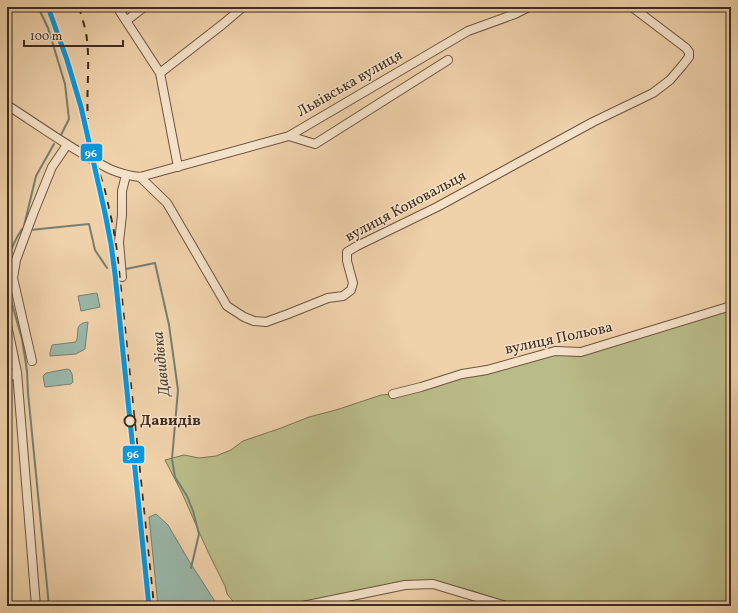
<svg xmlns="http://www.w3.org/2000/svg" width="738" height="613" font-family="Vollkorn,serif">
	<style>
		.green { fill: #b9bc88; stroke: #7c7453 }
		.water { fill: #9ab7a9; stroke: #767f71 }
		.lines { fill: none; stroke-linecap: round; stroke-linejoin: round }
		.stream { stroke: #767f71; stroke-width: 2 }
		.minor-casing { stroke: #6c5441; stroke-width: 10 }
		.minor { stroke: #f5e1c8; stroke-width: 8 }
		.rail { stroke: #402b1e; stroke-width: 2; stroke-dasharray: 7 7; stroke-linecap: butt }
		.rail-1-casing { stroke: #f5e1c8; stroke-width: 8 }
		.rail-1 { stroke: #0a97dd; stroke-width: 5 }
		.stop-dot { fill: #f5e1c8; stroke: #402b1e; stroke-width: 2 }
		.labels { text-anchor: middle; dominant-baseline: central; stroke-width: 3; stroke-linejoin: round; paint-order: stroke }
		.street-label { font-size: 15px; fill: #402b1e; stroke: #f5e1c8 }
		.stop-label { font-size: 15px; font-weight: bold; fill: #402b1e; stroke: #f5e1c8; text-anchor: start }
		.water-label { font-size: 16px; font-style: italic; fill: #52473a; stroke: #f5e1c8 }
		.line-badge { stroke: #f5e1c8; stroke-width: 1.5 }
		.badge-label { font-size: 11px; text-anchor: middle; font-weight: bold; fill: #fff }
	</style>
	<rect width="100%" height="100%" fill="#efd1aa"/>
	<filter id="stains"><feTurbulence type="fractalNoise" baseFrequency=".005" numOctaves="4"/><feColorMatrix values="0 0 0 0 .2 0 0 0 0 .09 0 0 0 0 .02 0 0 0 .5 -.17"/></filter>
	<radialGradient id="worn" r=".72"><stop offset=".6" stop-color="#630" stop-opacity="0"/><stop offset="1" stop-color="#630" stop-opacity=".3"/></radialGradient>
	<!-- green -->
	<path class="green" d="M 731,306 L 731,606 L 519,606 L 473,591 L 437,581 L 419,581 L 398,582 L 353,593 L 305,601 L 288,606 L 237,606 L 227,594 L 225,586 L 208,552 L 182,493 L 165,460 L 184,455 L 199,458 L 216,456 L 231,450 L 243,441 L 281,428 L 309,417 L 336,410 L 381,395 L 393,394 L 555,351 L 581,352 Z"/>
	<!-- water -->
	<path class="water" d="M 97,293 L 100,307 L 81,311 L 78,296 Z
		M 88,322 L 85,349 L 76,354 L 50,356 L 50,353 L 52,345 L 76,342 C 80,332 73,324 88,322 Z
		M 67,369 L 70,370 L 72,374 L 73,382 L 71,384 L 45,387 L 43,376 L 46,373 Z
		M 156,514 L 168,525 L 189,561 L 218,606 L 158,606 L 149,517 Z"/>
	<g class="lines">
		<!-- stream -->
		<path class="stream" d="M 38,7 L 48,28 L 65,84 L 69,119 L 61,135
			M 23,230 L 36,176 L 54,144
			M 30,230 L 89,224 L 95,250 L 107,268
			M 7,264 C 9,251 15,240 22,229
			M 126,269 L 155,263 L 169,325 L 178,390 L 172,459 L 175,477 L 187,496 L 193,511 L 199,534 L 191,568
			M 7,280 L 10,297 L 22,339 L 27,371 L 28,393 L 49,606"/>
		<defs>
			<path id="minor" d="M 117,7 L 160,73 L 178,167
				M 126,21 L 144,7
				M 160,73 L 223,24 L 243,7
				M 7,105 C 32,121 57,139 83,154 C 103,166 115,174 140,177 L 289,136 L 468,31 L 515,14 L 529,7
				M 289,136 L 315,144 L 448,60
				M 140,177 L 167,203 L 227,306 L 244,317 L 254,321 L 266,322 L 288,314 L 328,298 L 343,296 L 351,290 L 353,283 L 347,261 L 347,252 L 357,246 L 437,207 L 593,122 L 653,93 L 670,80 L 682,66 L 689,57 L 689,52 L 686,48 L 632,7
				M 122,277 L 119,242 L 122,215 L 122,191 L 126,175
				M 7,325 L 17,372 L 36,606
				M 32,361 L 13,278 L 16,260 L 33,214 L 52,167 L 67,145
				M 7,378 L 17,372
				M 393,394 L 421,387 L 462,374 L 487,370 L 555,351 L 581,352 L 731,306
				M 303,606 L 405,585 L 433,584 L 506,606"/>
		</defs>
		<!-- minor casing -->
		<use href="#minor" class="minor-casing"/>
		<!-- minor -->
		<use href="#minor" class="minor"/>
		<!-- rail -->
		<path class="rail" d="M 79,7 C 82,18 86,29 87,40 C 90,67 86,93 88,119
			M 87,135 L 104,187 L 113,226 L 117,251 L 154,606"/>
		<defs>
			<path id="rail-1" d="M 48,7 L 67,60 L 81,107 L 105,213 L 111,244 L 115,274 L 149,606"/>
		</defs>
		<!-- rail-1 casing -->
		<use href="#rail-1" class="rail-1-casing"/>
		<!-- rail-1 -->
		<use href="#rail-1" class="rail-1"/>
	</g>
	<!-- markers -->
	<circle class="stop-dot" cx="130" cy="421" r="5.5"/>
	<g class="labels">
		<!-- street labels -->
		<g class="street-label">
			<text transform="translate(350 84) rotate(-30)">Львівська вулиця</text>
			<text transform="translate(406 207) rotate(-28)">вулиця Коновальця</text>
			<text transform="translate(559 339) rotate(-12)">вулиця Польова</text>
		</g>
		<!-- stop labels -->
		<g class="stop-label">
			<text x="140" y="421">Давидів</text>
		</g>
		<!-- water labels -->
		<g class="water-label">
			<text transform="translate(162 364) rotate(-96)">Давидівка</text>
		</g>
	</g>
	<g class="line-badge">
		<rect x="80" y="143" width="23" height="19" rx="4" fill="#0a97dd"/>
		<rect x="122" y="445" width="23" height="19" rx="4" fill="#0a97dd"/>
	</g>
	<g class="badge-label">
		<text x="91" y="157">96</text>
		<text x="133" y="458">96</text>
	</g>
	<!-- margin -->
	<rect width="738" height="613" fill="none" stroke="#efd1aa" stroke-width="24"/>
	<rect x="8" y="8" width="722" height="597" fill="none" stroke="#402b1e" stroke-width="2"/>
	<rect x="12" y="12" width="714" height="589" fill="none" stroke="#402b1e"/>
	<!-- scale -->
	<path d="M24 40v6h99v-6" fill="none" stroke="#402b1e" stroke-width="2"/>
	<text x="30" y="40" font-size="12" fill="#402b1e" stroke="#f5e1c8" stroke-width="3" paint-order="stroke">100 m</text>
	<rect width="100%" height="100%" filter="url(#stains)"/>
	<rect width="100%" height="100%" fill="url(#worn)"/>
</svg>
